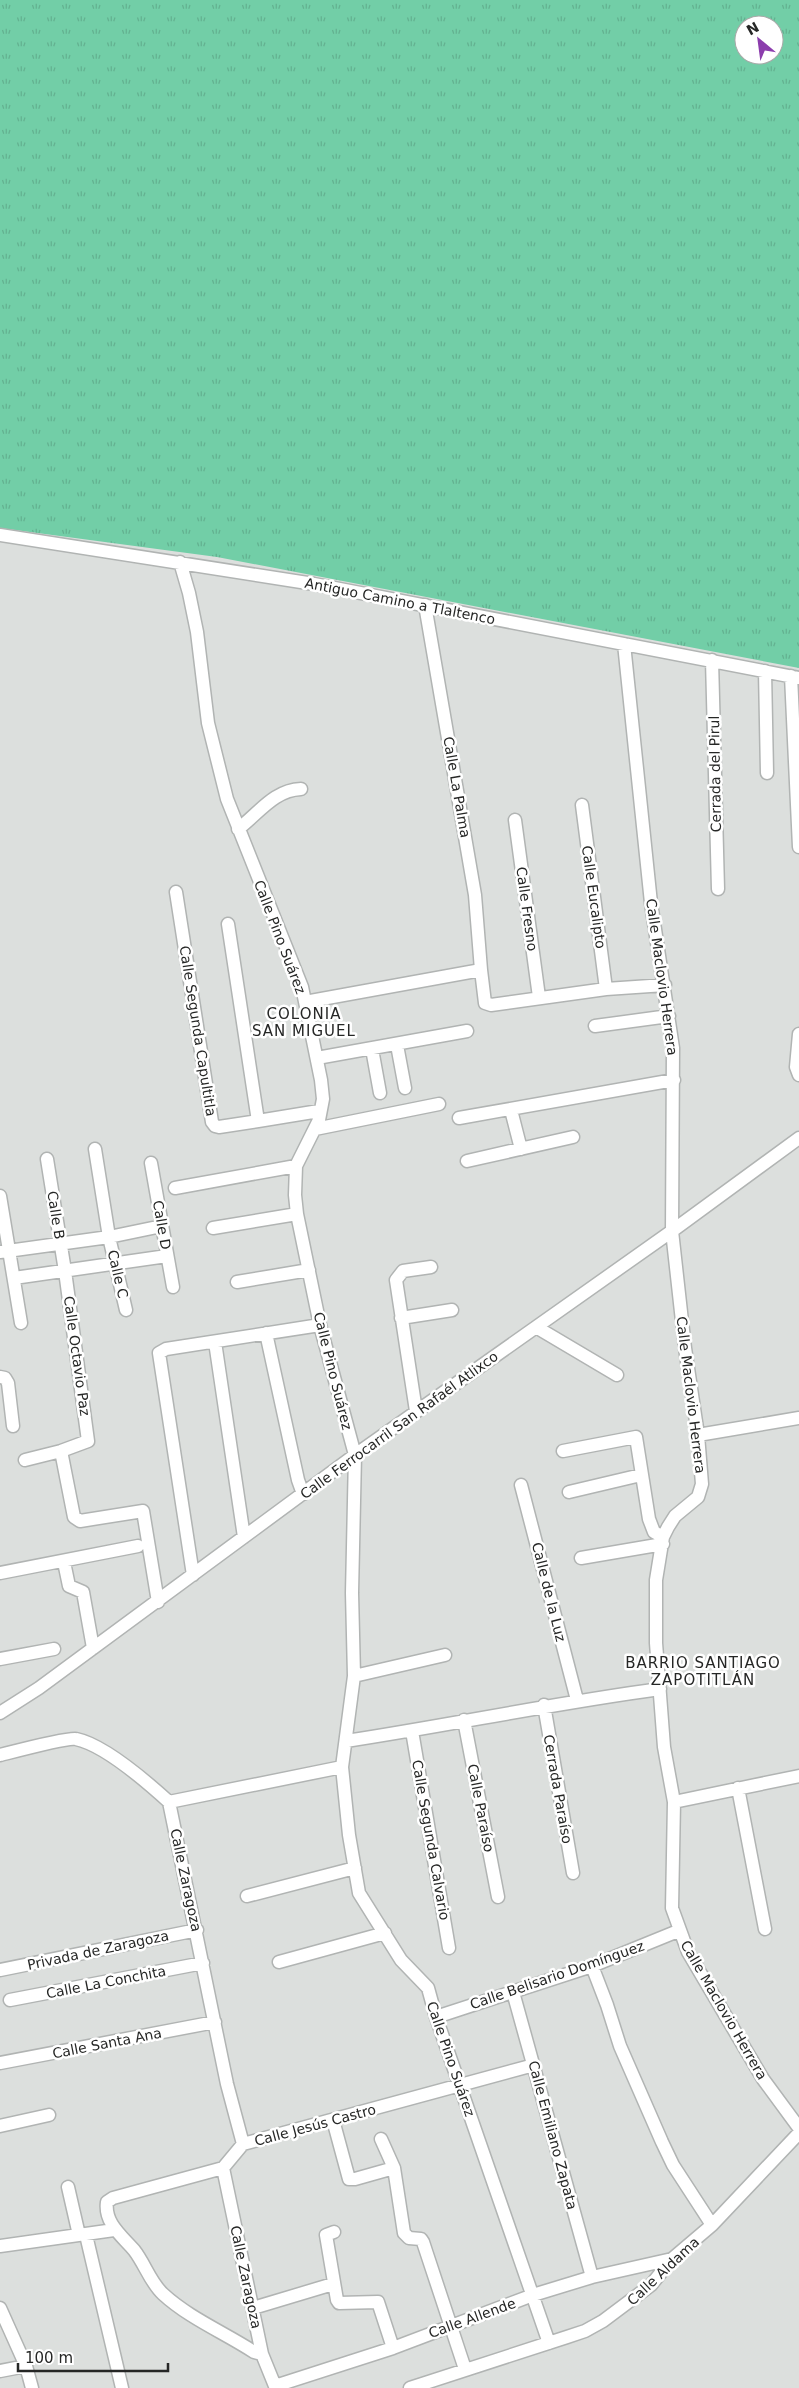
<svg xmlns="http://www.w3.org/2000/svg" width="799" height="2388" font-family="'DejaVu Sans',sans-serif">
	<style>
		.grass { fill: url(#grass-tufts); fill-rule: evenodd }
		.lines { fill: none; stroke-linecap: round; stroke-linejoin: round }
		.minor-casing { stroke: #b1b4b3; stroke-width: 15 }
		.minor { stroke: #fff; stroke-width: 12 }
		.labels { text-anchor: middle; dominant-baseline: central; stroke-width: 5; stroke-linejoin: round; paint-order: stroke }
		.street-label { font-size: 14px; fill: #262726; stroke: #fff }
		.neighbourhood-label { font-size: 15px; letter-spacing: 1px; fill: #262726; stroke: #fff }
	</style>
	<defs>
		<pattern id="grass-tufts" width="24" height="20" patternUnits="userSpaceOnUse" patternTransform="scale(1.25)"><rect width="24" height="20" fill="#72cea7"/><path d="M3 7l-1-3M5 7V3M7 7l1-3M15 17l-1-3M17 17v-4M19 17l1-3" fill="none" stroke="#63b190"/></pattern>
	</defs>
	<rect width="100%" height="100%" fill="#dcdfdd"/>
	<!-- grass -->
	<path class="grass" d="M 0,0 L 799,0 L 799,668 L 217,557 L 0,528 ZM 744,25 L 774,25 L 774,55 L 744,55 Z"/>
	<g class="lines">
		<defs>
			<path id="minor" d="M 0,535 L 314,584 L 799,678
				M 180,562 L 189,593 L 197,632 L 208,723 L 227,799 L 302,987 L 321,1080 L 323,1099 L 319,1120 L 296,1166 L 295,1195 L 297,1214 L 320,1325 L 355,1455 L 352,1593 L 354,1676 L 342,1767 L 349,1835 L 359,1893 L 401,1960 L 428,1988 L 436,2017 L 549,2343
				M 425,605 L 475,895 L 481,970
				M 624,644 L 651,903 L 673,1048 L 672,1231 L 685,1348 L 698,1435 L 702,1484 L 698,1497 L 675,1516 L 668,1527 L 663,1537 L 656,1580 L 656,1643 L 664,1747 L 674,1802 L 672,1908 L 688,1952 L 763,2079 L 799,2128
				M 712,660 L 718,889
				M 765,671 L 767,773
				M 791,676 L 799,847
				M 582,805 L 606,989
				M 515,820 L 539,997
				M 238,829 C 259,813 274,790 301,789
				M 176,892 L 212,1122 L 215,1126 L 219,1127 L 258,1121
				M 228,924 L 258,1121 L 319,1111
				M 305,1002 L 481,970 L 485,1003 L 491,1005 L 606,989 L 665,985
				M 595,1026 L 669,1016
				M 799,1034 L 796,1067 L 799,1075
				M 397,1045 L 405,1088
				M 372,1049 L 380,1093
				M 317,1058 L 467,1031
				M 511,1110 L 521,1149
				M 459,1118 L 674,1080
				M 315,1129 L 439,1104
				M 95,1149 L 109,1237 L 126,1310
				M 467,1161 L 573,1137
				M 151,1163 L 173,1287
				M 175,1188 L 296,1166
				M 0,1196 L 21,1323
				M 213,1228 L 297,1214
				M 0,1252 L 109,1237 L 162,1226
				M 14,1278 L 167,1256
				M 237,1282 L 309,1270
				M 401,1318 L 452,1310
				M 536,1327 L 617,1375
				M 266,1333 L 298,1480 L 303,1494
				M 215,1342 L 244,1537
				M 0,1377 L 5,1378 L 8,1383 L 13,1426
				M 416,1411 L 396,1280 L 403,1271 L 431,1267
				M 698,1435 L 799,1418
				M 61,1451 L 74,1517 L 80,1521 L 143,1511 L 158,1602
				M 563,1451 L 636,1437 L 649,1519 L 654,1532 L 663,1537
				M 25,1460 L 61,1451 L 88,1441 L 65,1271 L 47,1159
				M 521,1485 L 577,1700
				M 569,1492 L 641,1475
				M 581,1558 L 663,1544
				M 64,1562 L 69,1586 L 83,1592 L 93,1648
				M 0,1573 L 138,1546
				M 193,1575 L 159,1353 L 166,1349 L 320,1325
				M 0,1659 L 54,1649
				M 354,1676 L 445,1655
				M 544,1705 L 573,1873
				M 0,1713 L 39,1688 L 355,1455 L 672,1231 L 799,1138
				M 464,1720 L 498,1897
				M 412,1731 L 449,1948
				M 346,1741 C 451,1725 555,1703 660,1689
				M 0,1755 C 12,1752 68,1737 76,1739 C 105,1745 147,1782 169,1802 L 227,2084 L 243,2144
				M 738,1788 L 765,1929
				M 169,1802 L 342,1767
				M 674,1802 L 799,1776
				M 247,1896 L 355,1868
				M 279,1962 L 385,1933
				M 592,1966 L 607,2005 L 620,2046 L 662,2142 L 673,2165 L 712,2225
				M 0,1970 L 197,1930
				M 513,1992 L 592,2277
				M 10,2000 L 203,1963
				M 436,2017 L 592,1966 L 678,1931
				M 0,2063 L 215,2022
				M 333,2120 L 349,2179 L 355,2179 L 394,2168 L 404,2233 L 409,2238 L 421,2239 L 423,2242 L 465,2369
				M 0,2126 L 49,2115
				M 381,2139 L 394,2168
				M 223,2168 L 262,2354 L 275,2386 L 393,2348 L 533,2295 L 592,2277 L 672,2259
				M 68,2187 L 79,2235
				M 334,2232 L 326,2235 L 337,2300 L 339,2303 L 378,2302 L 393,2348
				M 86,2235 L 122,2388
				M 0,2246 L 114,2230
				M 0,2308 L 26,2366 L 32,2388
				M 253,2308 L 333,2284
				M 262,2354 L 254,2352 C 225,2333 189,2318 163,2294 C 150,2282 145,2264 134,2250 C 122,2236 104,2223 107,2202 L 113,2198 L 223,2168 L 243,2144 L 534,2065
				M 0,2371 L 26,2366
				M 410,2388 L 567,2337 L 585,2331 L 603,2321 L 651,2285 L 672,2259 L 712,2225 L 799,2133"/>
		</defs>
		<!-- minor casing -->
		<use href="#minor" class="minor-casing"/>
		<!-- minor -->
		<use href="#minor" class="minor"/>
	</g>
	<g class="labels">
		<!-- street labels -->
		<g class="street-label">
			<text transform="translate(400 601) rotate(11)">Antiguo Camino a Tlaltenco</text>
			<text transform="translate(715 774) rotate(-91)">Cerrada del Pirul</text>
			<text transform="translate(457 787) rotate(80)">Calle La Palma</text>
			<text transform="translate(594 897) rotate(82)">Calle Eucalipto</text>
			<text transform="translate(527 909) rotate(82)">Calle Fresno</text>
			<text transform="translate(280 937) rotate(69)">Calle Pino Suárez</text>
			<text transform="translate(662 977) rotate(82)">Calle Maclovio Herrera</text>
			<text transform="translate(198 1031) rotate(81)">Calle Segunda Capultitla</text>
			<text transform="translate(56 1215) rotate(81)">Calle B</text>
			<text transform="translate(162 1225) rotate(80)">Calle D</text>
			<text transform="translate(118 1274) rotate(77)">Calle C</text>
			<text transform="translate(77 1356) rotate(82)">Calle Octavio Paz</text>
			<text transform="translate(333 1371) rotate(76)">Calle Pino Suárez</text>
			<text transform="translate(691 1395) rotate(83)">Calle Maclovio Herrera</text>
			<text transform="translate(399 1425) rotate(-36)">Calle Ferrocarril San Rafaél Atlixco</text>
			<text transform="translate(549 1592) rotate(76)">Calle de la Luz</text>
			<text transform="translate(558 1789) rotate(80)">Cerrada Paraíso</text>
			<text transform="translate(481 1808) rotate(79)">Calle Paraíso</text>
			<text transform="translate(431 1840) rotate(80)">Calle Segunda Calvario</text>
			<text transform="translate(186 1880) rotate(78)">Calle Zaragoza</text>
			<text transform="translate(98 1950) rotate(-12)">Privada de Zaragoza</text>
			<text transform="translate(557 1975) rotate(-19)">Calle Belisario Domínguez</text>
			<text transform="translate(106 1982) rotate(-11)">Calle La Conchita</text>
			<text transform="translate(724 2010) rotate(60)">Calle Maclovio Herrera</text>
			<text transform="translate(107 2043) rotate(-11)">Calle Santa Ana</text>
			<text transform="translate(451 2059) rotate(71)">Calle Pino Suárez</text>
			<text transform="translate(315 2125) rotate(-15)">Calle Jesús Castro</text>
			<text transform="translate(553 2135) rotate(75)">Calle Emiliano Zapata</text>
			<text transform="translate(663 2271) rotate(-43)">Calle Aldama</text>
			<text transform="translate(246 2277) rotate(78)">Calle Zaragoza</text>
			<text transform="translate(472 2318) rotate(-20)">Calle Allende</text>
		</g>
		<!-- neighbourhood labels -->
		<g class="neighbourhood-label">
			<text x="304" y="1014">COLONIA<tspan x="304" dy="17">SAN MIGUEL</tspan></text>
			<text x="703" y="1663">BARRIO SANTIAGO<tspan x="703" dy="17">ZAPOTITLÁN</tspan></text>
		</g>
	</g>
	<!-- north arrow -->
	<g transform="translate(759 40) rotate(331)"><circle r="24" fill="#ffffff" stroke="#a8a9a8"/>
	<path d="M0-4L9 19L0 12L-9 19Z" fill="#8c3dad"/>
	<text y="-8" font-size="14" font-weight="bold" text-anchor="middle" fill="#262726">N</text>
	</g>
	<!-- scale -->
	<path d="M18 2363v8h150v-8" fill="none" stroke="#262726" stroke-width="2.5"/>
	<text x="25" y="2363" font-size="15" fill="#262726" stroke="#ffffff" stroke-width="4" paint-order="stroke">100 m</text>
</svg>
